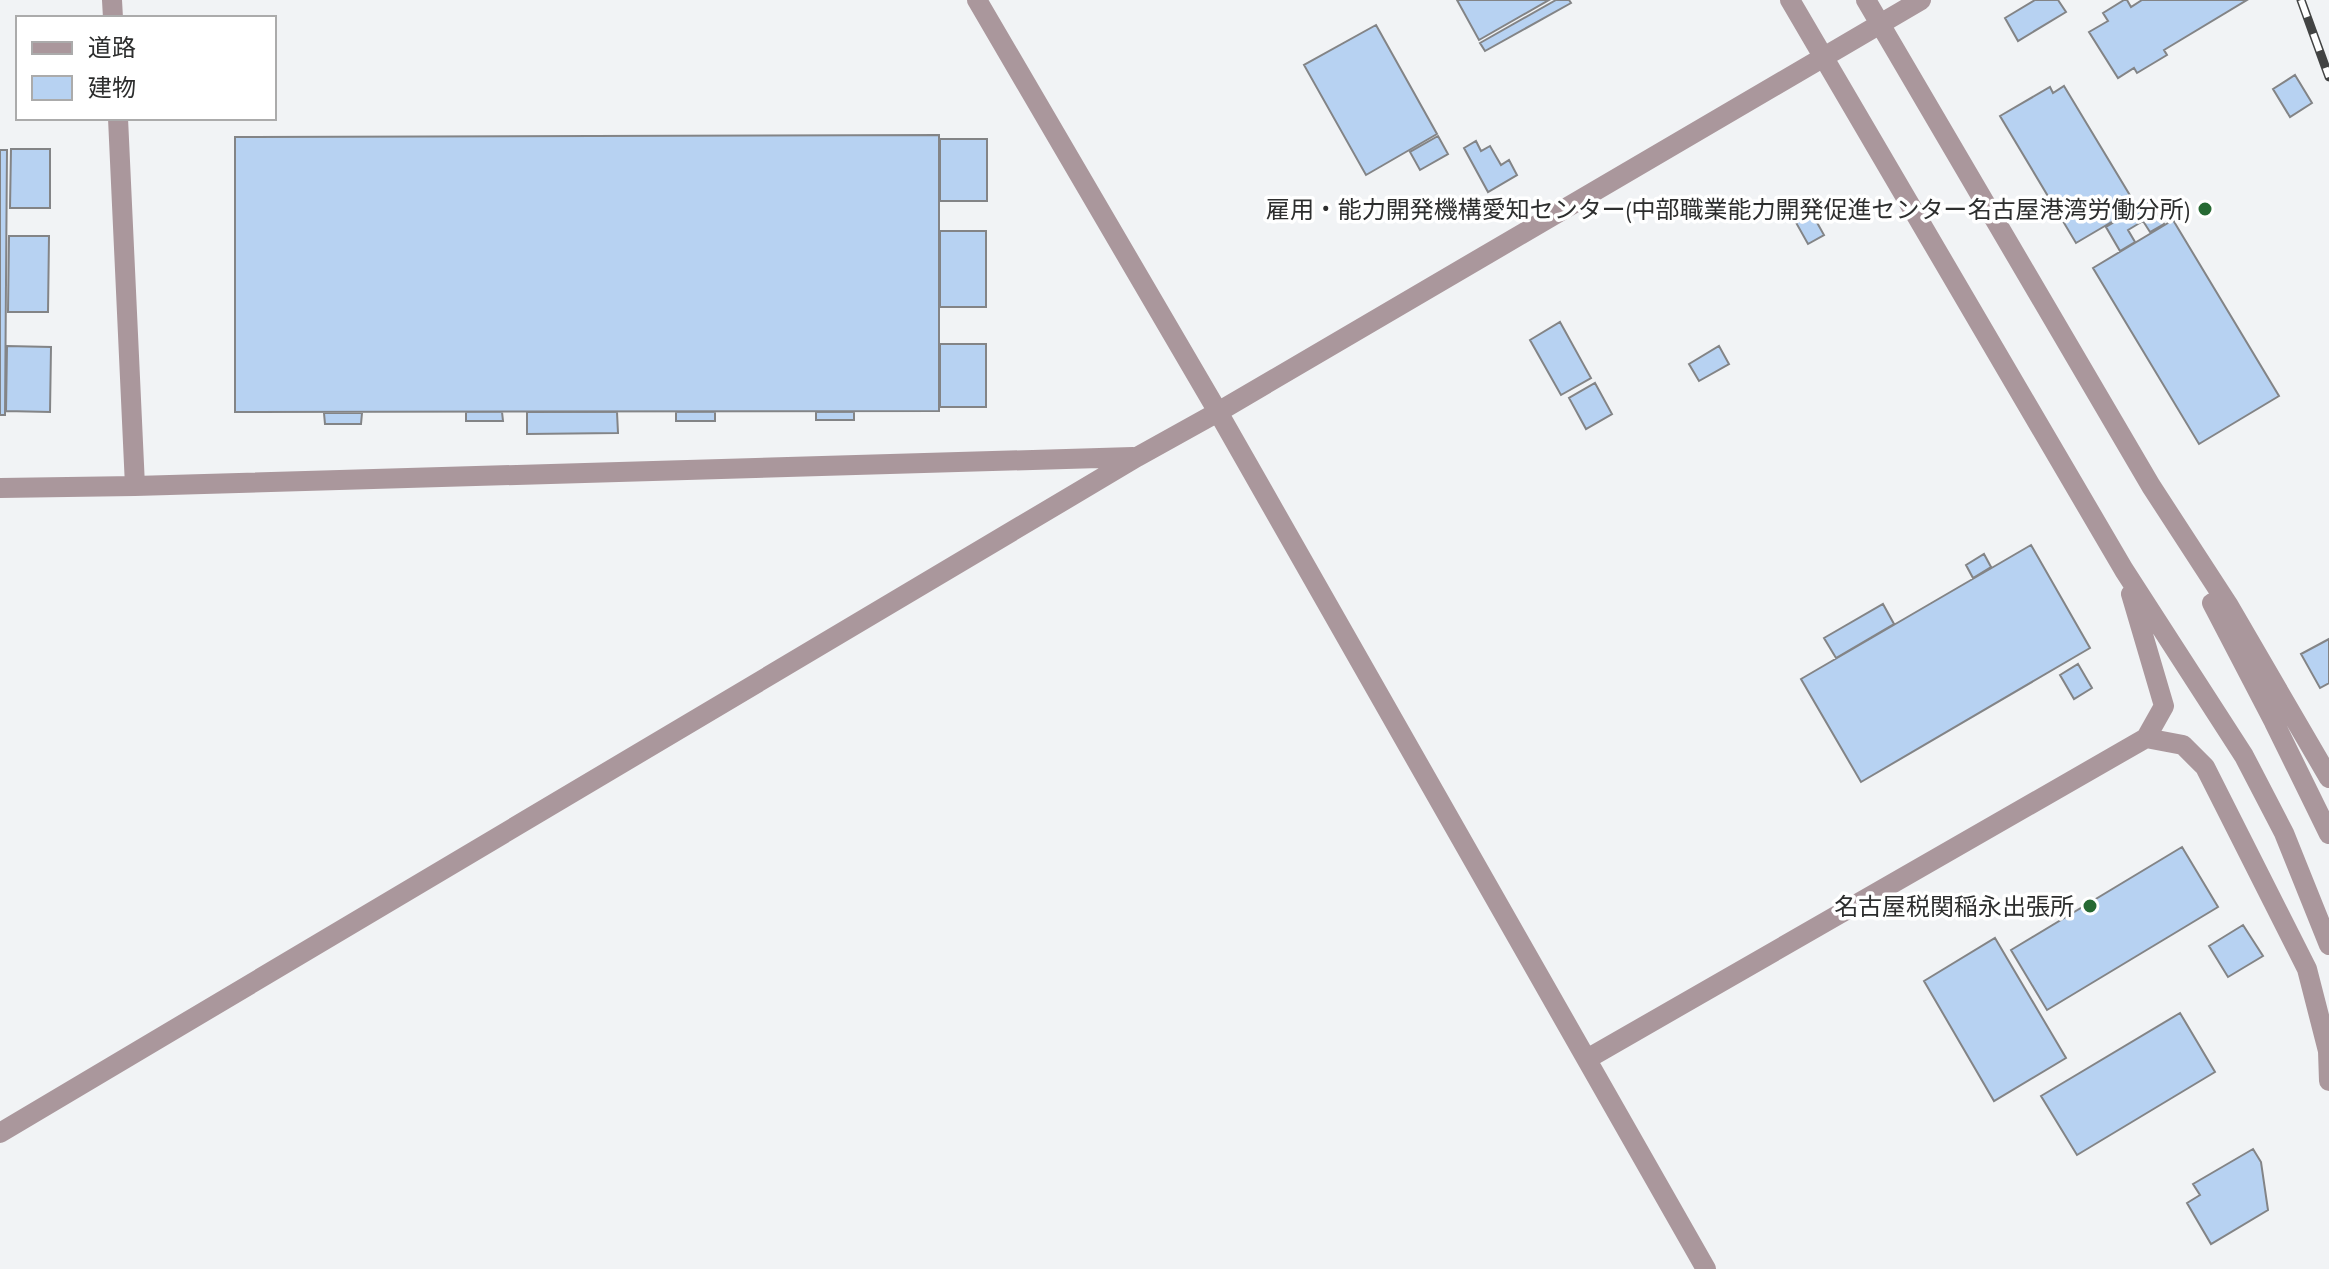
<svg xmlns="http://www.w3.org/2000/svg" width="2329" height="1269" font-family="'PT Sans Narrow','Noto Sans JP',sans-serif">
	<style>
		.building { fill: #b7d2f2; stroke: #838486; stroke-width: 2 }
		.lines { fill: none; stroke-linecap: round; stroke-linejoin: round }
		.minor { stroke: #aa979c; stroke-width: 20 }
		.rail-casing { stroke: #424343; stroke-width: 9 }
		.rail { stroke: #fff; stroke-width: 6; stroke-dasharray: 18; stroke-linecap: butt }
		.poi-dot { fill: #266933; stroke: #fff; stroke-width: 3 }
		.labels { text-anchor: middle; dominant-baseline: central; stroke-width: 7; stroke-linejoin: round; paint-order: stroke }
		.poi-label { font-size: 24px; fill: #2d2e2e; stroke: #fff; text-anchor: end }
	</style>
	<rect width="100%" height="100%" fill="#f1f3f5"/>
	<!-- building -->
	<path class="building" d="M 1457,0 L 1549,0 L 1479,40 Z
		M 1556,0 L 1569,0 L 1571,3 L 1485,51 L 1480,43 Z
		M 2035,0 L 2058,0 L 2066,12 L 2018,41 L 2005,18 Z
		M 2124,0 L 2127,0 L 2131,7 L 2142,0 L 2247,0 L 2164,50 L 2167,55 L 2137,73 L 2134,68 L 2118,78 L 2089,32 L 2108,21 L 2103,13 Z
		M 1376,25 L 1437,134 L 1366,175 L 1304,65 Z
		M 2295,75 L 2312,103 L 2290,117 L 2273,89 Z
		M 2064,86 L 2137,207 L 2076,243 L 2000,116 L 2050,87 L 2053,93 Z
		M 939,135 L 939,411 L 235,412 L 235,137 Z
		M 1438,136 L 1448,154 L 1420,170 L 1410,152 Z
		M 940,139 L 987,139 L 987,201 L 940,201 Z
		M 1476,141 L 1481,151 L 1490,146 L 1501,165 L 1509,160 L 1517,175 L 1488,192 L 1464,148 Z
		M 11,149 L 50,149 L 50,208 L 10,208 Z
		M 0,150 L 7,150 L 5,415 L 0,415 Z
		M 2149,201 L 2164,224 L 2150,232 L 2143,221 L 2128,230 L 2135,242 L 2120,251 L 2106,227 Z
		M 1810,210 L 1824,235 L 1808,244 L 1794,219 Z
		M 2173,220 L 2279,396 L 2199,444 L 2093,268 Z
		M 940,231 L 986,231 L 986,307 L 940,307 Z
		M 9,236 L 49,236 L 48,312 L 8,312 Z
		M 1560,322 L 1591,378 L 1561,395 L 1530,340 Z
		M 940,344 L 986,344 L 986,407 L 940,407 Z
		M 7,346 L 51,347 L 50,412 L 6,411 Z
		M 1719,346 L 1729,364 L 1699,381 L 1689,364 Z
		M 1595,383 L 1612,414 L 1586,429 L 1569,398 Z
		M 466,412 L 502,412 L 503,421 L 466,421 Z
		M 527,412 L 617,412 L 618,433 L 527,434 Z
		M 676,412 L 715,412 L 715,421 L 676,421 Z
		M 816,412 L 854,412 L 854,420 L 816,420 Z
		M 324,413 L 362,413 L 361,424 L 325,424 Z
		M 2031,545 L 2090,648 L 1861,782 L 1801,679 Z
		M 1984,554 L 1991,567 L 1973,578 L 1966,565 Z
		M 1883,604 L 1894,624 L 1836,658 L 1824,638 Z
		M 2329,639 L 2329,683 L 2320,688 L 2301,654 Z
		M 2078,664 L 2092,688 L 2074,699 L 2060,675 Z
		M 2182,847 L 2218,907 L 2047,1010 L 2011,950 Z
		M 2243,925 L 2263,956 L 2228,977 L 2209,946 Z
		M 1995,938 L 2066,1058 L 1994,1101 L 1924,981 Z
		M 2180,1013 L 2215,1072 L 2077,1155 L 2041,1096 Z
		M 2253,1149 L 2261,1162 L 2268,1210 L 2211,1244 L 2187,1203 L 2200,1195 L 2193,1184 Z"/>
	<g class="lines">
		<!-- minor -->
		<path class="minor" d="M 112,0 L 113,18
			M 977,0 L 1218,412 L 1706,1269
			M 1790,0 L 2124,570 L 2244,756 L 2284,833 L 2329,945
			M 1866,0 L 2151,486 L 2229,606 L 2329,778
			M 118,118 L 135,486
			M 0,488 L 135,486 L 1133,457
			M 2131,594 L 2164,706 L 2146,738 L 2183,745 L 2205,767 L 2307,969 L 2328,1051 L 2329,1081
			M 2212,603 L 2274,722 L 2329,834
			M 1587,1059 L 2146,738
			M 0,1133 L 1137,457 L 1218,412 L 1921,0"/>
		<defs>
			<path id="rail" d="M 2301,0 L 2329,77"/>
		</defs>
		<!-- rail casing -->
		<use href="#rail" class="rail-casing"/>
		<!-- rail -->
		<use href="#rail" class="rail"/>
	</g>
	<!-- markers -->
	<g class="poi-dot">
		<circle cx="2205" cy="209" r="8"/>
		<circle cx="2090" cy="906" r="8"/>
	</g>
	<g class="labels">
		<!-- poi labels -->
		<g class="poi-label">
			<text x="2189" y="209">雇用・能力開発機構愛知センター(中部職業能力開発促進センター名古屋港湾労働分所)</text>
			<text x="2074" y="906">名古屋税関稲永出張所</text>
		</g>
	</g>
	<!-- legend -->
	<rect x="16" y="16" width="260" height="104" fill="#ffffff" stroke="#ababab" stroke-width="2"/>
	<rect x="32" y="42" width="40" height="12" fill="#aa979c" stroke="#ababab" stroke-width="2"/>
	<text x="88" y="56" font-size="24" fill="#2d2e2e">道路</text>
	<rect x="32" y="76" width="40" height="24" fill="#b7d2f2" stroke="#ababab" stroke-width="2"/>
	<text x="88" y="96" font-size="24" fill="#2d2e2e">建物</text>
</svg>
